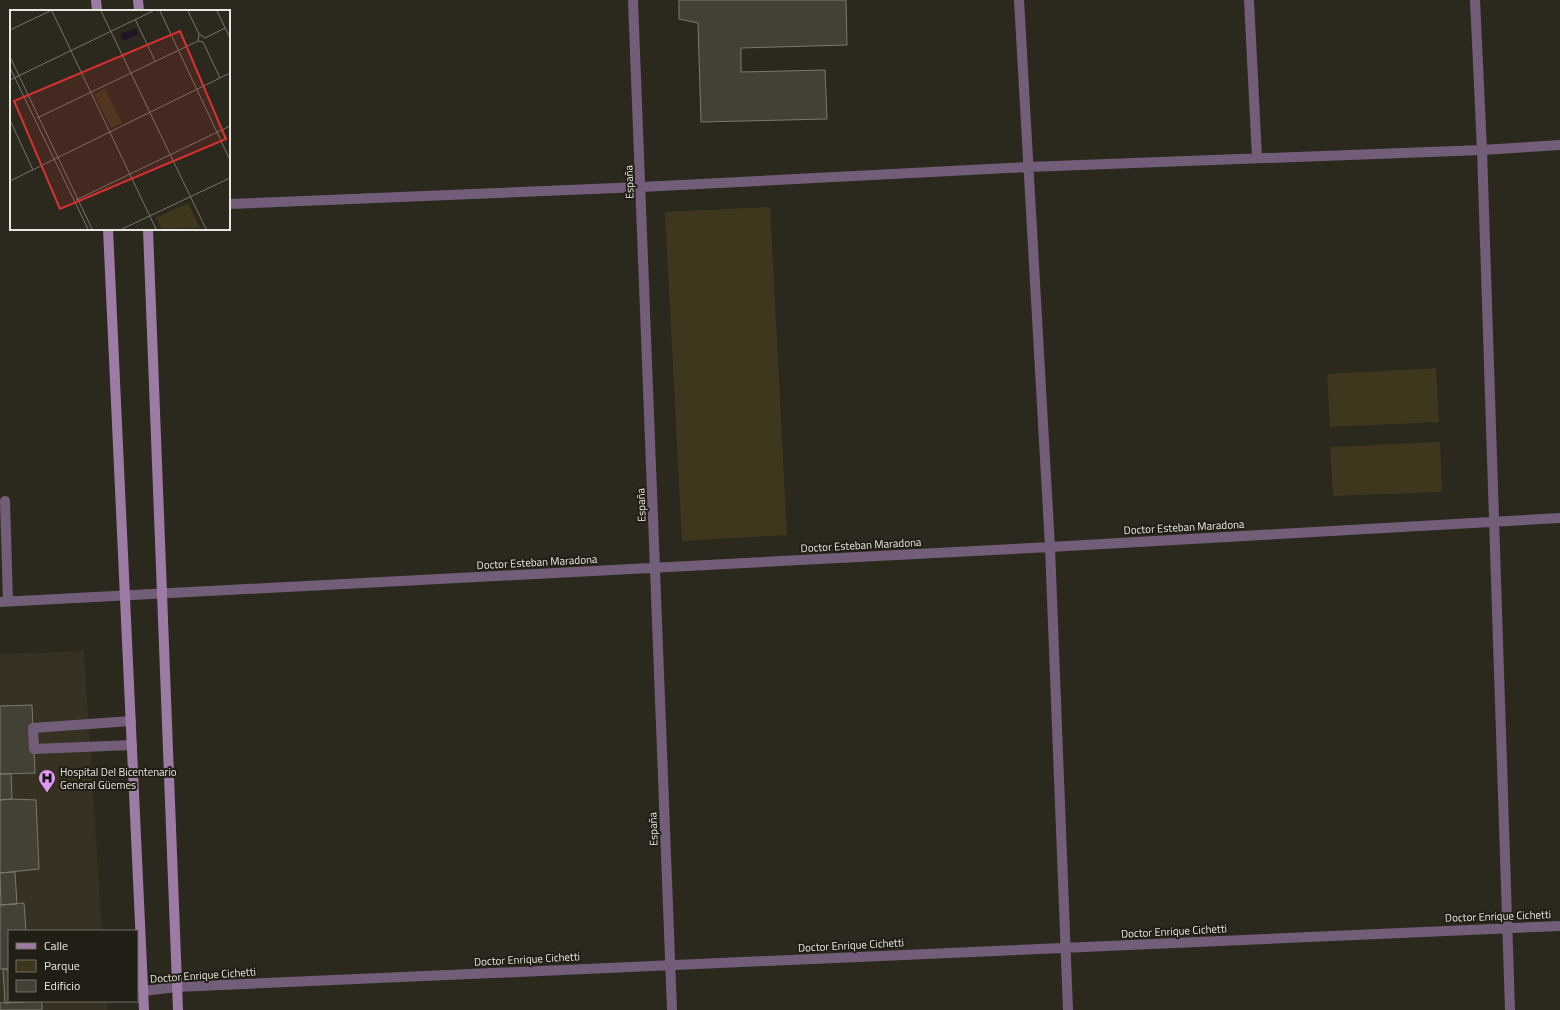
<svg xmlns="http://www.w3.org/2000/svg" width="1560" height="1010" font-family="'Titillium Web',sans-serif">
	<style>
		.built { fill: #363121 }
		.green { fill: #3e371e }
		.building { fill: #434036; stroke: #7c786c }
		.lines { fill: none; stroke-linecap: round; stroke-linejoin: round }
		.service { stroke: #725e78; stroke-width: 10 }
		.minor { stroke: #725e78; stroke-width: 10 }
		.secondary { stroke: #9c7ca5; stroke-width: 10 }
		.labels { text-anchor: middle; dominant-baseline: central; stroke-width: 4; stroke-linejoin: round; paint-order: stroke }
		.street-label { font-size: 11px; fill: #e9e7e0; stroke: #211f15 }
		.poi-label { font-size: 11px; fill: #e9e7e0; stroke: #211f15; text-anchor: start }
		.inset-road { fill: none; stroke: #77746c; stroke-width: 1 }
		.view { fill: #d73231; fill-opacity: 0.15; stroke: #d73231; stroke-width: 2 }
		.inset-edge { fill: none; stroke: #e9e7e0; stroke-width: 2 }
	</style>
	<rect width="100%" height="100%" fill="#2b281e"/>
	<!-- built -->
	<path class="built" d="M 84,651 L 102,931 L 9,931 L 9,1001 L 107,1001 L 107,1010 L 0,1010 L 0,654 Z"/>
	<!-- green -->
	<path class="green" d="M 770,207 L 787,535 L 682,541 L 665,212 Z
		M 1436,368 L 1439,422 L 1330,427 L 1327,374 Z
		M 1440,442 L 1442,492 L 1333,496 L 1330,447 Z"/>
	<!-- building -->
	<path class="building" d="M 679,0 L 846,0 L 847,45 L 741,48 L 741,72 L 825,70 L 827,119 L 701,122 L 698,23 L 679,19 Z
		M 32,705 L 35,773 L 0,774 L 0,706 Z
		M 0,774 L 11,774 L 12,799 L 0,800 Z
		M 12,799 L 36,800 L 39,869 L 0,873 L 0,800 Z
		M 15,872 L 17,904 L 1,905 L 0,873 Z
		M 24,903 L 26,931 L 9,931 L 9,969 L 0,969 L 0,905 Z
		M 3,969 L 9,969 L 9,1001 L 23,1002 L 5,1003 Z
		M 42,1001 L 42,1010 L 0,1010 L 0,1003 Z"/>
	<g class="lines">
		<!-- service -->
		<path class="service" d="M 5,501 L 8,601
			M 131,721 L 33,728 L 34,749 L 132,745"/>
		<!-- minor -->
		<path class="minor" d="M 633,0 L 672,1010
			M 1019,0 L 1050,547 L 1068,1010
			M 1249,0 L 1257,158
			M 1475,0 L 1482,150 L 1510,1010
			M 229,204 L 641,187 L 1028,167 L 1482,150 L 1560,145
			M 0,602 L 1050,547 L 1560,518
			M 143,991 L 177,987 L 1560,926"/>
		<!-- secondary -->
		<path class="secondary" d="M 96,0 L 97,11
			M 138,0 L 139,11
			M 108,229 L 144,1010
			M 148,229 L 178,1010"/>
	</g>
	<!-- icons -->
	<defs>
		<symbol id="hospital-pin" viewBox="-11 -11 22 30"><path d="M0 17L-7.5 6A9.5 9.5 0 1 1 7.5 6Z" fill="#de98f2" stroke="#211f15"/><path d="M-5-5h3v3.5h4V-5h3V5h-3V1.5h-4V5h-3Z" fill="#111"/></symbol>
	</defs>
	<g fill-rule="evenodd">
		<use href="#hospital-pin" x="37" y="768" width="20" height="27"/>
	</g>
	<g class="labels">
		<!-- street labels -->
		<g class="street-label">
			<text transform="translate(629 182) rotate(-92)">España</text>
			<text transform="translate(641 505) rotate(-92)">España</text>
			<text transform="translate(1184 527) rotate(-3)">Doctor Esteban Maradona</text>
			<text transform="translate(861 545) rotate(-3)">Doctor Esteban Maradona</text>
			<text transform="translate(537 562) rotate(-3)">Doctor Esteban Maradona</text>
			<text transform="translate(653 829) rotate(-92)">España</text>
			<text transform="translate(1498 916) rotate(-2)">Doctor Enrique Cichetti</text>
			<text transform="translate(1174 931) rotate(-3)">Doctor Enrique Cichetti</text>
			<text transform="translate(851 945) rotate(-3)">Doctor Enrique Cichetti</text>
			<text transform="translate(527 959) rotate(-3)">Doctor Enrique Cichetti</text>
			<text transform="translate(203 975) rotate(-4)">Doctor Enrique Cichetti</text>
		</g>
		<!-- poi labels -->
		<g class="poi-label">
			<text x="60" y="772">Hospital Del Bicentenario<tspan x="60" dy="13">General Güemes</tspan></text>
		</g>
	</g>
	<!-- overview -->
	<g transform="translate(10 10)">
		<rect width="220" height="220" fill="#2b281e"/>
		<path d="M 95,79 L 112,113 L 101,118 L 84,84 ZM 178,193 L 190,218 L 152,219 L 146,208 Z" fill="#3e371e"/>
		<path d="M 126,18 L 128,24 L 116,30 L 111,29 L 111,24 Z" fill="#211226"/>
		<path class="inset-road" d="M 42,1 L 146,219M 91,1 L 196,219M 150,1 L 220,150M 178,1 L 189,24 L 195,28 L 215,18M 207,1 L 220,28M 125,9 L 145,51M 0,20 L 40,1M 188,31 L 193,32 L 210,68M 0,47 L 82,219M 0,58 L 78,219M 0,70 L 143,1M 27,108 L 188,31 L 189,24M 0,110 L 23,160M 0,171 L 220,63M 66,190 L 220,116M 112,219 L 220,168"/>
		<path class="view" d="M 170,21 L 216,129 L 50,199 L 4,91 Z"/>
		<rect width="220" height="220" class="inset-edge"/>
	</g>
	<!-- legend -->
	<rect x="8" y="930" width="130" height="72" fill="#211f15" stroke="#716f66"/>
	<rect x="16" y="943" width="20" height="6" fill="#9c7ca5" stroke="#716f66"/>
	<text x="44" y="950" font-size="12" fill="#e9e7e0">Calle</text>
	<rect x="16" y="960" width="20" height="12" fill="#3e371e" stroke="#716f66"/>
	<text x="44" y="970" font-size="12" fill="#e9e7e0">Parque</text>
	<rect x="16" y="980" width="20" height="12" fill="#434036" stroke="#716f66"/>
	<text x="44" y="990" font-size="12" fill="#e9e7e0">Edificio</text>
</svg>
